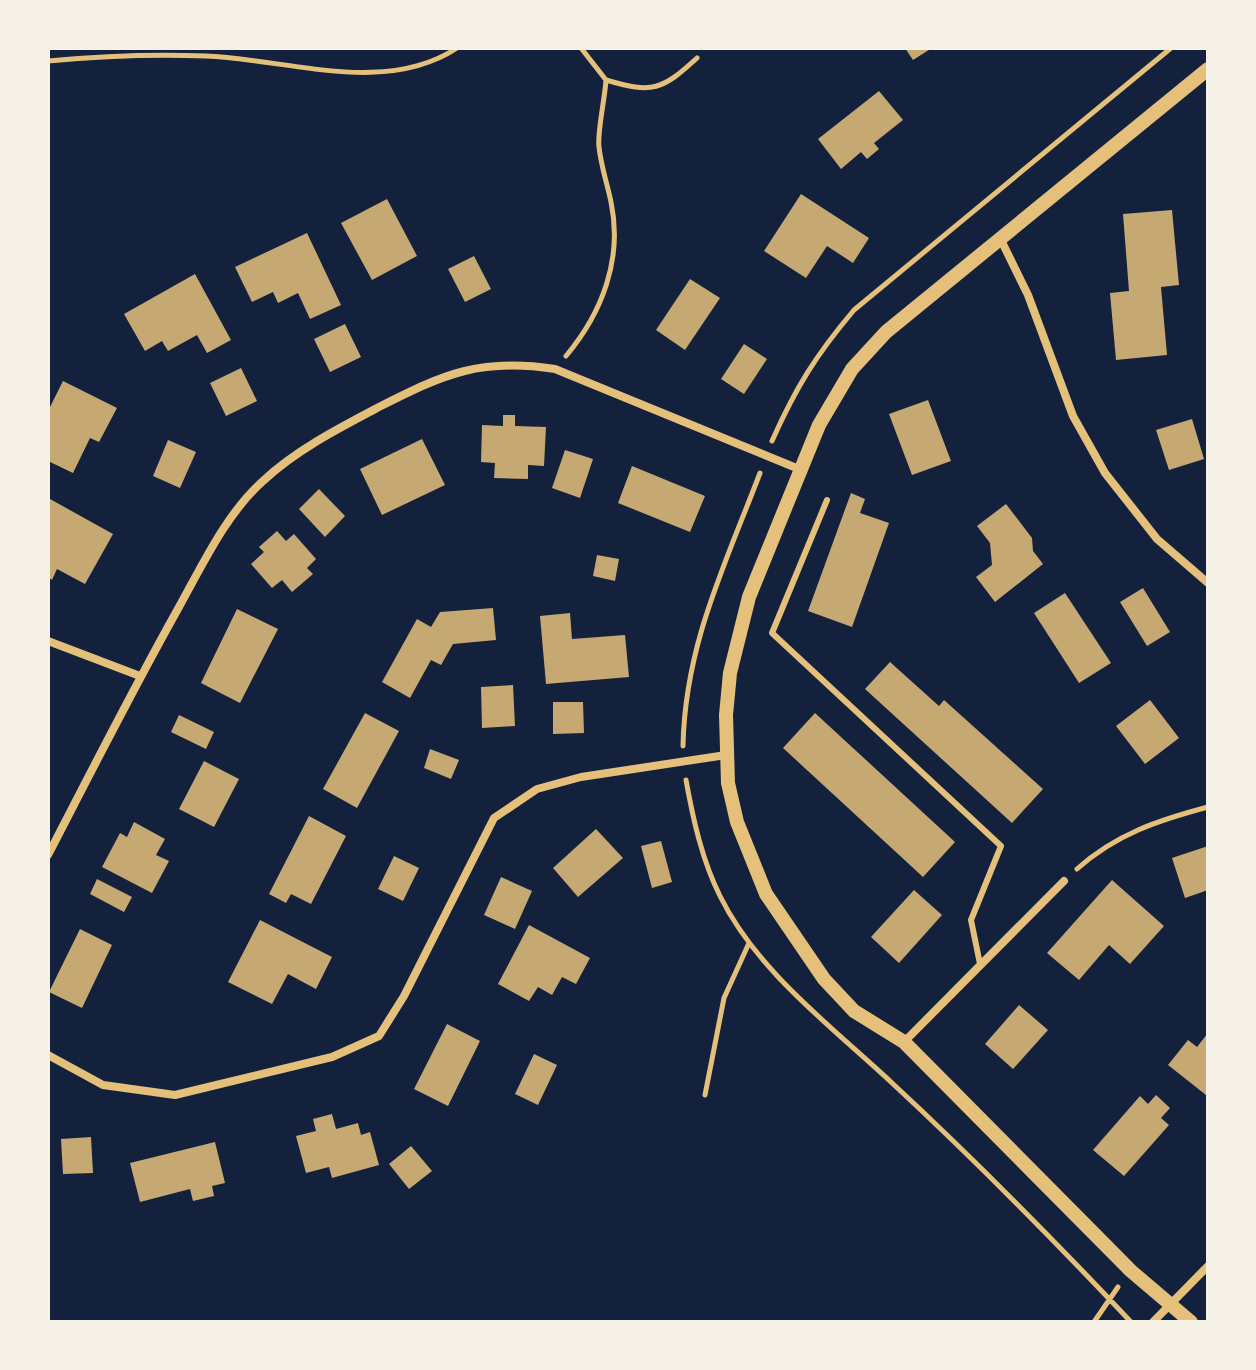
<svg xmlns="http://www.w3.org/2000/svg" width="1256" height="1370" font-family="'Nunito Sans',sans-serif">
	<style>
		.building { fill: #c6a872 }
		.lines { fill: none; stroke-linecap: round; stroke-linejoin: round }
		.path { stroke: #e5c07b; stroke-width: 5 }
		.service { stroke: #e5c07b; stroke-width: 6 }
		.minor { stroke: #e5c07b; stroke-width: 8 }
		.tertiary { stroke: #e5c07b; stroke-width: 14 }
	</style>
	<rect width="100%" height="100%" fill="#14213d"/>
	<!-- building -->
	<path class="building" d="M 905,48 L 932,48 L 913,60 Z
		M 879,91 L 903,120 L 874,143 L 879,149 L 867,159 L 861,152 L 841,169 L 818,139 Z
		M 801,194 L 869,238 L 853,263 L 827,246 L 806,278 L 764,251 Z
		M 387,199 L 417,256 L 372,280 L 341,223 Z
		M 1172,210 L 1179,285 L 1161,287 L 1167,355 L 1116,360 L 1110,293 L 1129,291 L 1123,214 Z
		M 307,233 L 341,305 L 310,319 L 298,293 L 278,303 L 273,292 L 252,302 L 235,267 Z
		M 474,256 L 491,289 L 465,302 L 448,269 Z
		M 195,274 L 231,340 L 207,353 L 197,335 L 168,351 L 162,341 L 145,351 L 124,314 Z
		M 690,279 L 720,298 L 685,350 L 656,330 Z
		M 345,324 L 361,357 L 330,372 L 314,339 Z
		M 744,344 L 767,359 L 744,394 L 721,379 Z
		M 241,368 L 257,401 L 226,416 L 210,383 Z
		M 63,381 L 117,408 L 99,442 L 90,438 L 73,473 L 48,461 L 48,411 Z
		M 928,400 L 951,461 L 912,475 L 889,414 Z
		M 503,415 L 515,415 L 515,426 L 546,427 L 544,466 L 528,465 L 528,479 L 494,478 L 495,463 L 481,462 L 482,425 L 503,426 Z
		M 1192,419 L 1204,459 L 1169,470 L 1156,430 Z
		M 422,439 L 445,485 L 382,515 L 360,469 Z
		M 168,440 L 196,452 L 180,488 L 153,476 Z
		M 565,450 L 593,459 L 580,498 L 552,488 Z
		M 632,466 L 705,496 L 690,532 L 618,503 Z
		M 319,489 L 345,516 L 325,537 L 299,509 Z
		M 851,493 L 865,499 L 860,513 L 889,523 L 852,627 L 808,611 Z
		M 50,499 L 113,534 L 85,584 L 57,569 L 52,580 L 48,577 Z
		M 1006,504 L 1032,538 L 1033,551 L 1043,564 L 995,602 L 976,577 L 992,565 L 990,543 L 977,526 Z
		M 277,531 L 286,541 L 294,534 L 316,559 L 307,568 L 313,574 L 292,592 L 282,580 L 272,588 L 251,564 L 264,552 L 259,547 Z
		M 597,555 L 619,559 L 615,581 L 593,576 Z
		M 1143,588 L 1170,632 L 1147,646 L 1120,602 Z
		M 1065,593 L 1111,663 L 1079,683 L 1034,613 Z
		M 493,608 L 496,640 L 453,644 L 441,665 L 431,660 L 410,698 L 382,682 L 417,619 L 431,627 L 440,612 Z
		M 237,609 L 278,629 L 240,703 L 201,683 Z
		M 570,613 L 572,639 L 625,635 L 629,677 L 546,684 L 540,616 Z
		M 890,662 L 939,706 L 944,700 L 1043,789 L 1012,823 L 865,689 Z
		M 513,685 L 515,726 L 482,728 L 481,687 Z
		M 1150,700 L 1179,738 L 1145,764 L 1116,726 Z
		M 553,702 L 583,702 L 584,733 L 553,734 Z
		M 365,713 L 399,731 L 357,808 L 323,789 Z
		M 815,713 L 955,842 L 923,877 L 783,748 Z
		M 179,715 L 214,732 L 206,749 L 171,732 Z
		M 430,749 L 459,760 L 451,779 L 424,768 Z
		M 204,761 L 239,779 L 214,827 L 179,809 Z
		M 309,816 L 346,836 L 311,904 L 291,894 L 286,903 L 269,894 Z
		M 134,822 L 165,839 L 156,855 L 169,861 L 152,893 L 102,867 L 120,833 L 127,837 Z
		M 596,829 L 623,858 L 578,897 L 553,868 Z
		M 661,841 L 672,882 L 652,888 L 641,846 Z
		M 1208,846 L 1208,890 L 1185,898 L 1172,858 Z
		M 394,856 L 419,868 L 403,901 L 378,889 Z
		M 501,877 L 532,891 L 515,929 L 484,915 Z
		M 97,879 L 132,897 L 124,912 L 90,894 Z
		M 1112,880 L 1164,926 L 1130,964 L 1109,945 L 1079,980 L 1047,953 Z
		M 914,890 L 942,915 L 899,963 L 871,937 Z
		M 260,920 L 332,957 L 316,989 L 288,974 L 272,1004 L 228,982 Z
		M 529,925 L 590,958 L 576,984 L 562,977 L 552,995 L 538,987 L 529,1001 L 498,984 Z
		M 80,929 L 112,945 L 82,1008 L 49,992 Z
		M 1019,1005 L 1048,1030 L 1013,1069 L 985,1044 Z
		M 447,1024 L 480,1041 L 448,1106 L 414,1089 Z
		M 1208,1033 L 1208,1092 L 1206,1095 L 1168,1065 L 1188,1040 L 1197,1047 Z
		M 534,1054 L 557,1065 L 538,1105 L 515,1094 Z
		M 1156,1095 L 1170,1108 L 1161,1118 L 1169,1125 L 1124,1176 L 1093,1150 L 1140,1096 L 1148,1104 Z
		M 332,1114 L 336,1129 L 358,1123 L 361,1135 L 370,1132 L 379,1165 L 332,1178 L 329,1167 L 306,1173 L 296,1136 L 316,1131 L 313,1119 Z
		M 91,1137 L 93,1173 L 63,1174 L 61,1139 Z
		M 215,1142 L 225,1183 L 212,1186 L 214,1196 L 193,1201 L 190,1189 L 140,1202 L 130,1163 Z
		M 411,1146 L 432,1171 L 409,1189 L 389,1164 Z"/>
	<g class="lines">
		<!-- path -->
		<path class="path" d="M 48,61 C 101,56 153,54 206,56 C 287,59 384,96 457,48
			M 606,80 C 653,94 662,90 697,58
			M 566,356 C 602,313 623,259 611,202 C 607,183 601,166 599,147 C 597,133 605,98 606,80 L 581,48
			M 772,441 C 796,387 816,355 854,310 L 1171,48
			M 683,746 C 685,645 725,565 760,473
			M 686,780 C 693,819 702,860 720,896 C 757,971 831,1026 891,1082 C 974,1159 1053,1239 1131,1322
			M 1077,869 C 1116,834 1159,820 1208,807
			M 705,1095 L 724,998 L 749,943
			M 1094,1322 L 1118,1287"/>
		<!-- service -->
		<path class="service" d="M 827,500 L 772,633 L 1001,846 L 971,920 L 980,964"/>
		<!-- minor -->
		<path class="minor" d="M 1001,240 L 1028,295 L 1073,416 L 1105,473 L 1157,539 L 1208,583
			M 48,641 L 140,676
			M 48,855 C 91,772 133,689 179,607 C 203,564 226,514 263,481 C 296,450 341,427 381,406 C 446,373 481,358 555,369 L 799,469
			M 904,1042 L 1064,881
			M 48,1055 L 103,1085 L 175,1095 L 332,1057 L 379,1036 L 404,996 L 494,818 L 537,789 L 581,777 L 726,755
			M 1153,1322 L 1208,1266"/>
		<!-- tertiary -->
		<path class="tertiary" d="M 1191,1322 L 1131,1271 L 904,1042 L 854,1011 L 824,979 L 766,894 L 737,822 L 728,783 L 726,715 L 730,673 L 749,597 L 819,425 L 852,369 L 886,332 L 1208,69"/>
	</g>
	<!-- border -->
	<rect width="1256" height="1370" fill="none" stroke="#f6f1e7" stroke-width="100"/>
</svg>
